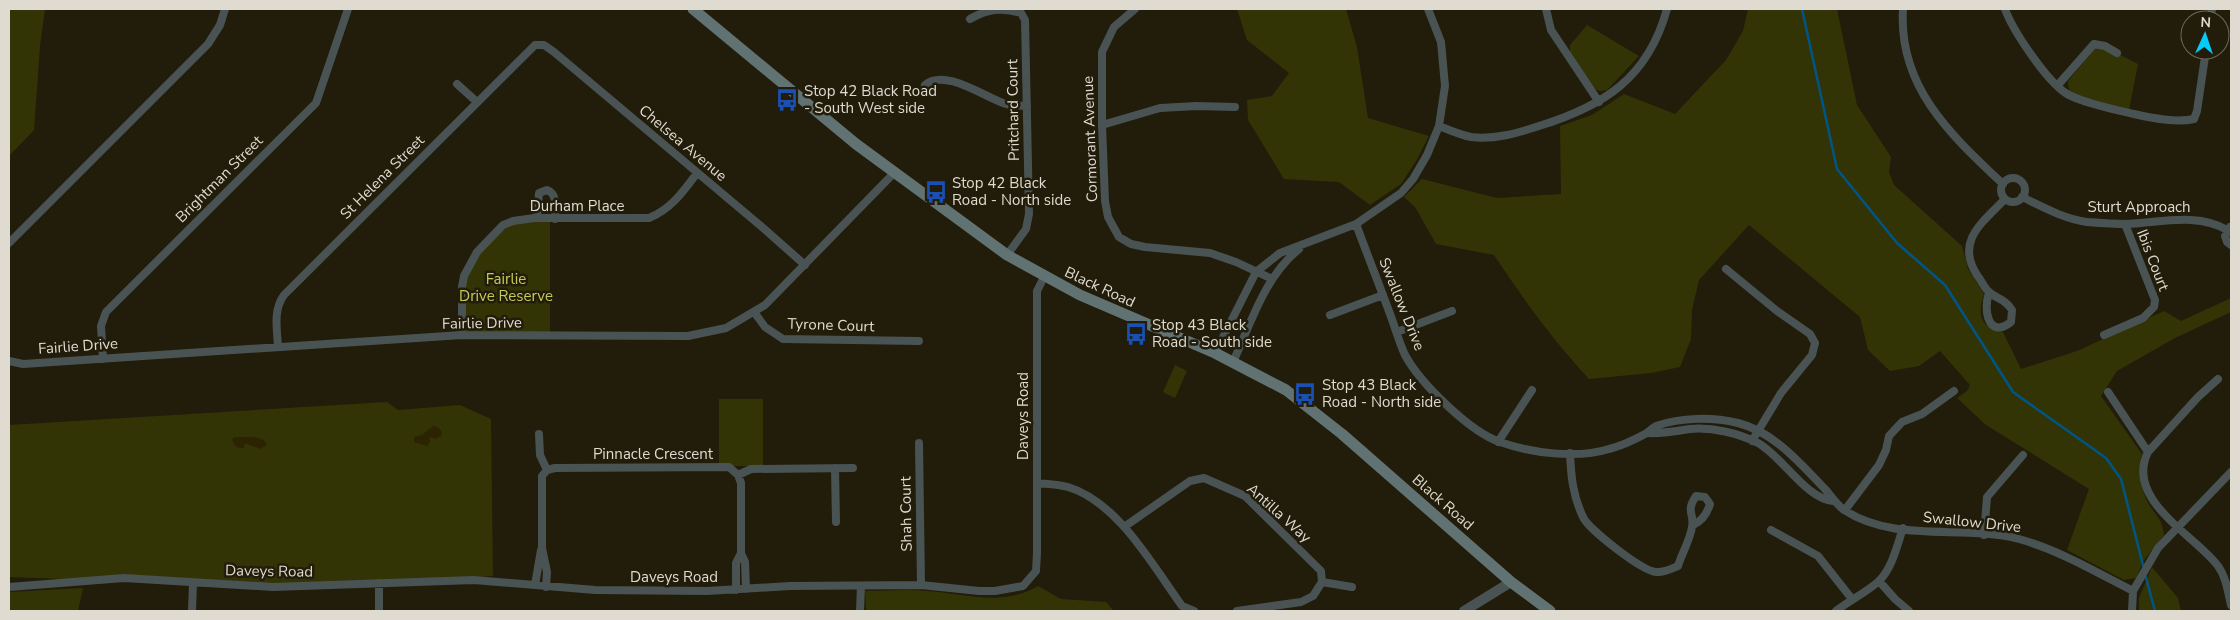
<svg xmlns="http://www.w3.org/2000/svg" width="2240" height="620" font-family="'Nunito Sans',sans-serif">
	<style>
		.green { fill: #323406 }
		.sand { fill: #2c2303 }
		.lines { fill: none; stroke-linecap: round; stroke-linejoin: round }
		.stream { stroke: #005587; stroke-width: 2.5 }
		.minor { stroke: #495354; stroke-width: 8 }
		.tertiary { stroke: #495354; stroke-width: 10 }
		.secondary { stroke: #617273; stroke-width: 11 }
		.labels { text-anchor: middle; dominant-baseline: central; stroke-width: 5; stroke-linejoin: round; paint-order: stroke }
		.poi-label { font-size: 15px; fill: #dfdbd0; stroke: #221c0b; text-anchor: start }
		.street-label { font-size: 15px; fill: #dfdbd0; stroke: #221c0b }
		.park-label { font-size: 15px; fill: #c6cb58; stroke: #221c0b }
	</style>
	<rect width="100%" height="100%" fill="#221c0b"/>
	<!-- green -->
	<path class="green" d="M 9,9 L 45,9 L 40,46 L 34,130 L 9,156 Z
		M 1237,9 L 1346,9 L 1357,47 L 1368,118 L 1429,136 L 1416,161 L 1401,184 L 1370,205 L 1339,182 L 1284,179 L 1248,120 L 1247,100 L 1272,96 L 1289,73 L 1247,40 Z
		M 1748,9 L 1837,9 L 1857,105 L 1891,157 L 1889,172 L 1894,185 L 1962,246 L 1968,269 L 1984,294 C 1977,315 1980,327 2003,332 L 2021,369 L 2077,351 L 2164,311 L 2181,321 L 2231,298 L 2231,312 L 2175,338 L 2117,371 L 2101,396 L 2142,454 C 2138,468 2141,488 2147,501 C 2155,516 2162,517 2164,535 L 2144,560 L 2136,578 L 2124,580 L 2067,550 L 2089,489 L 1986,425 L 1957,398 L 1967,391 L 1970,385 L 1940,351 L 1919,366 L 1890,371 L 1868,350 L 1860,317 L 1749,225 L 1699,280 L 1692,310 L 1691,339 L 1680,367 L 1651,373 L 1589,379 C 1553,340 1523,299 1494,255 L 1436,244 L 1415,207 L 1404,197 L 1422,179 L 1497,198 L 1561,194 L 1560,126 L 1592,115 L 1624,94 L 1675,114 L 1726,60 L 1743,31 Z
		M 1587,25 L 1639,56 L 1607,90 L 1600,91 L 1595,89 L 1570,53 L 1570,45 Z
		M 2099,44 L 2138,64 L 2129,110 L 2076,95 L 2069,90 L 2068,81 Z
		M 550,219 L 550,336 L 462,335 L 462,287 L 469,264 L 503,225 Z
		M 1175,365 L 1187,371 L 1175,398 L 1163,392 Z
		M 719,399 L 763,399 L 763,466 L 719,466 Z
		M 387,402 L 398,410 L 460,405 L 491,419 L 493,576 L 279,587 L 9,577 L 9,425 Z
		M 2152,567 L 2178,598 L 2181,611 L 2139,611 L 2139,598 Z
		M 1038,586 L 1061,599 L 1106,602 L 1114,611 L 866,611 L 865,591 C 886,591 907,589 928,591 C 968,594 1002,607 1038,586 Z
		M 83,588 L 78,611 L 9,611 L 9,592 Z"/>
	<!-- sand -->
	<path class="sand" d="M 433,426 L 438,427 L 442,432 L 441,436 L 436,439 L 429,437 L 430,442 L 427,446 L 414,442 L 414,437 L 422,435 Z
		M 234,437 L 255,437 L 264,440 L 267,445 L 260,449 L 245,443 L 244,448 C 237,449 235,446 232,440 Z"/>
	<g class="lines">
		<!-- stream -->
		<path class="stream" d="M 1802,9 L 1837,169 L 1897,243 L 1945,285 L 2013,392 L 2106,458 L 2121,479 L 2144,569
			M 2145,574 L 2155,611"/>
		<!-- minor -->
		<path class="minor" d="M 1135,9 L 1114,27 L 1102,52 L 1102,125 L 1105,201 L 1108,217 L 1119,237 L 1131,244 L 1145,247 L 1210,253 L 1236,262 L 1272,279
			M 1546,9 L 1551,30 L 1599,102
			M 1903,9 C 1898,87 1951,135 2003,184
			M 2005,9 C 2013,31 2050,87 2071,96 C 2091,105 2113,109 2134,114 C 2152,118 2176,123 2194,119 L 2197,111 L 2206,50
			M 970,19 C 987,9 1002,7 1021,13 L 1025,20 L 1029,214 L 1026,229 L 1007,255
			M 2210,20 L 2212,9
			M 457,84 L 477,102
			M 925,85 C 944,68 983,96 1003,103 C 1011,106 1019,106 1027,106
			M 2057,86 L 2094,44 L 2105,46 L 2117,53
			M 1102,125 L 1160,108 L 1196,106 L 1235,107
			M 1439,126 C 1449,130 1460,135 1471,137 C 1494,140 1518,133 1539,126 C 1604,106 1648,78 1667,9
			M2001 190a12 12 0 1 1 24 0a12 12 0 1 1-24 0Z
			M 2022,197 C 2043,207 2064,219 2087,222 C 2100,223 2113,224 2126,224 C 2158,223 2198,212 2227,230
			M 537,218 L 539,193 L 547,190 C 558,194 555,208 555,219
			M 1356,224 C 1367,254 1379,284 1390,314 C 1395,327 1399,342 1405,355 C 1420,383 1470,432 1500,442 C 1531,453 1577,459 1609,449 C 1621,446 1634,440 1645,434 C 1649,432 1652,428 1656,426 C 1681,417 1713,417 1738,423 C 1774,432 1800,463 1825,489 C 1832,497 1836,504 1844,510 C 1896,544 1963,524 2019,539 C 2059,550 2096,572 2133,591
			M 2230,227 L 2225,236 L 2227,242 L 2231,245
			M 9,243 L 208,44 L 220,25 L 225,9
			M 1726,269 L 1777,311 L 1810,334 L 1815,343 L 1812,355 L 1781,393 L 1752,441
			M 1989,293 C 1983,309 1988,340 2011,322 L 2012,310 C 2004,297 1995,299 1988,291 C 1984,287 1981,280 1977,275 C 1955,241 1983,222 2005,199
			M 754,312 L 765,327 L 783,339 L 919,341
			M 1330,315 L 1383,295
			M 1397,332 L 1452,311
			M 462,335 L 462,287 L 464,276 L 477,252 L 503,225 L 513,221 L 534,218 L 649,218 C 671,209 683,192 697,173
			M 2104,335 L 2143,318 L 2154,307 L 2155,300 L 2125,224
			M 278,347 C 277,329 273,310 284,295 L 535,45 L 544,45 L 554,52 L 762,227 L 805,265
			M 1215,353 L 1256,272 L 1280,253 L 1356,224 L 1401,193 L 1413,179 L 1427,155 L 1439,126 L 1445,86 L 1441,42 L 1428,9
			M 103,359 L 101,326 L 106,312 L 316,103 L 348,9
			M 9,361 L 23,364 L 462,335 L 688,336 L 726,328 L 765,305 L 895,172
			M 1233,362 C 1251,323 1265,276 1299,249
			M 2218,379 L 2198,397 L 2148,452 C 2124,500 2196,536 2218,566 C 2226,577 2228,592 2231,605
			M 2108,392 L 2148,452
			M 1648,433 C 1662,434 1676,431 1690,429 C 1712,427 1738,433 1758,443 C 1782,456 1806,499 1833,501
			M 539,434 L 540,455 L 547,470
			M 1498,442 L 1532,390
			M 919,443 L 921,585
			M 1570,453 C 1571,477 1573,496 1583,517 C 1588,529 1642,571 1656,572 C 1664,573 1671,569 1678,566 C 1682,553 1690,540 1692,527 C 1695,514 1685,512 1696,496 L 1705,497 L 1710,504 C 1707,514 1702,521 1693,525
			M 835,468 L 836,522
			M 738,475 L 751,469 L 853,468
			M 1037,483 C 1047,484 1058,484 1068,487 C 1118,502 1153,566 1182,606 L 1194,611
			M 1845,510 L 1879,465 L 1886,450 L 1889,436 L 1902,422 L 1922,414 L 1954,391
			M 1124,527 L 1190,481 L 1204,478 L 1245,496 L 1321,571 L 1322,582 L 1313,596 L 1301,602 L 1237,611
			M 1771,530 L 1818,556 L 1852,599
			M 1984,535 L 1987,497 L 2023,455
			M 1879,581 L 1895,599 L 1909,611
			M 1322,582 L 1352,587
			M 535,585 L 541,550
			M 9,587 L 124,578 L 273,587 L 474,580 L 595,590 L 707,591 L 790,586 L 921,585 L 979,591 L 995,591 L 1023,586 L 1036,571 L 1037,553 L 1037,291 L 1044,277
			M 546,587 L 547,572 L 542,548 L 542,476 L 547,470 L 555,468 L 729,467 L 738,475 L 741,483 L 741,553 L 745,562 L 746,589
			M 736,590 L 736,563 L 741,553
			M 192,611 L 193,583
			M 379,611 L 379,583
			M 860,611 L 861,586
			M 1836,611 C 1849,601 1865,593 1878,582 C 1892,569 1897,546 1903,528
			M 2132,611 L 2133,591 L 2158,548 L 2231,472"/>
		<!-- tertiary -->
		<path class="tertiary" d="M 1464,611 L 1511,582"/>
		<!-- secondary -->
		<path class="secondary" d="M 693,9 L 856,144 L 1007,255 L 1080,295 L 1215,353 L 1286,390 L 1342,434 L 1511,582 L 1550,611"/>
	</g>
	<!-- icons -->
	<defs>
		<symbol id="bus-bare" viewBox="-9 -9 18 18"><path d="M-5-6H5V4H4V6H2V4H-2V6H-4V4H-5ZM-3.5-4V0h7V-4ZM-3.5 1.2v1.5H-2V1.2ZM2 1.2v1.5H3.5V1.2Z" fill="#1a4fb4" stroke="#221c0b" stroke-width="2.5" paint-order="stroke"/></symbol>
	</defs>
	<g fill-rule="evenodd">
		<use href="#bus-bare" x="771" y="84" width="32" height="32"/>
		<use href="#bus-bare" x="920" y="176" width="32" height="32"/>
		<use href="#bus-bare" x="1120" y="318" width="32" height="32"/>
		<use href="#bus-bare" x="1289" y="378" width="32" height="32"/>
	</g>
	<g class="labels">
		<!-- poi labels -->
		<g class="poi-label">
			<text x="804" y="91">Stop 42 Black Road<tspan x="804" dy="17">- South West side</tspan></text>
			<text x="952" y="183">Stop 42 Black<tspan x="952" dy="17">Road - North side</tspan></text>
			<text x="1152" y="325">Stop 43 Black<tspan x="1152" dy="17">Road - South side</tspan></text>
			<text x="1322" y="385">Stop 43 Black<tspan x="1322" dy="17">Road - North side</tspan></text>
		</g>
		<!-- street labels -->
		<g class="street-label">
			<text transform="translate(1013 110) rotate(-91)">Pritchard Court</text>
			<text transform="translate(1090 139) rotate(-92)">Cormorant Avenue</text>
			<text transform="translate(683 143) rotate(40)">Chelsea Avenue</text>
			<text transform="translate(382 177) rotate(-45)">St Helena Street</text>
			<text transform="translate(219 179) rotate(-45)">Brightman Street</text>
			<text x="577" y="206">Durham Place</text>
			<text x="2139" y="207">Sturt Approach</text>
			<text transform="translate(2153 260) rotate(69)">Ibis Court</text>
			<text transform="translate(1100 287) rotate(25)">Black Road</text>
			<text transform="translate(1402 304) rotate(68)">Swallow Drive</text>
			<text transform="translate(482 323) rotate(-1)">Fairlie Drive</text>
			<text transform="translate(831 325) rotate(2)">Tyrone Court</text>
			<text transform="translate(78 346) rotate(-4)">Fairlie Drive</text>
			<text transform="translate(1023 416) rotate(-90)">Daveys Road</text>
			<text x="653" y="454">Pinnacle Crescent</text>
			<text transform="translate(1443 502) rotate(41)">Black Road</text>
			<text transform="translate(1279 513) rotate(42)">Antilla Way</text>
			<text transform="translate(906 514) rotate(-91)">Shah Court</text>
			<text transform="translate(1972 522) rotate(6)">Swallow Drive</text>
			<text transform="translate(269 571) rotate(1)">Daveys Road</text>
			<text x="674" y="577">Daveys Road</text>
		</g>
		<!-- park labels -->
		<g class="park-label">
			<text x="506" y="279">Fairlie<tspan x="506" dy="17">Drive Reserve</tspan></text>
		</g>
	</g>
	<!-- border -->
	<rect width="2240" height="620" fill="none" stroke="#dfdbd0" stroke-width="20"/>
	<!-- north arrow -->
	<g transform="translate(2205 35) rotate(3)"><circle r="24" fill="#221c0b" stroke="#6e685a"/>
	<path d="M0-4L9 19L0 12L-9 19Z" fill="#05cbf9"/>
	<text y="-8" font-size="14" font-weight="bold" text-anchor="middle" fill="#dfdbd0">N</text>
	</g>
</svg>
